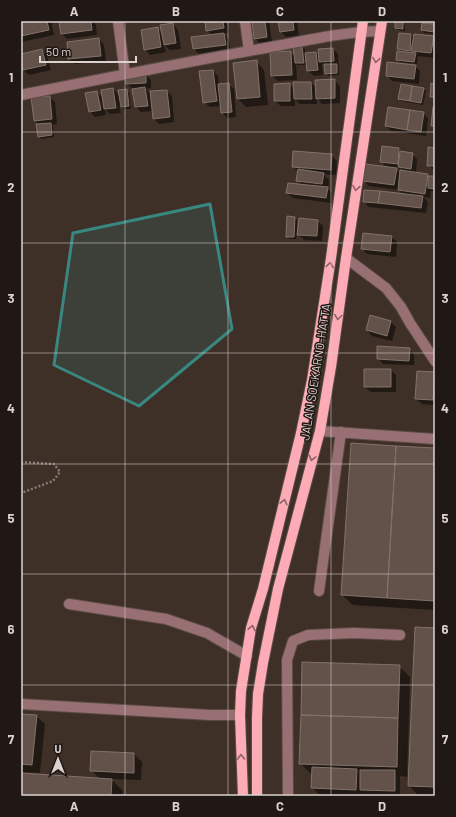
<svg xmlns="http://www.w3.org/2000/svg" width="456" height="817" font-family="Barlow,sans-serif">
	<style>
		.shadow { fill: #0007; fill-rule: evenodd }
		.building { fill: #63524a; stroke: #83726a }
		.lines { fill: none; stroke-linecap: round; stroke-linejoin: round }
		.minor-casing { stroke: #5a4c45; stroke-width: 12 }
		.major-casing { stroke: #5a4c45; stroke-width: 12 }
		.path { stroke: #877a74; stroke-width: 2.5; stroke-dasharray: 2 2; stroke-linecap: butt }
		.minor { stroke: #987074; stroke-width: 10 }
		.major { stroke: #fdabb4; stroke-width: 10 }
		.oneway { stroke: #8e6264 }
		.marked { fill: #388881; fill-opacity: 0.2; stroke: #388881; stroke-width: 3; stroke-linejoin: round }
		.grid { fill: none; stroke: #dcd2ce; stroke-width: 1; stroke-opacity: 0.55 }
		.labels { text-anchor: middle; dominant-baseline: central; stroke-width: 3; stroke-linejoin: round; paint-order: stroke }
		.street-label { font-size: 12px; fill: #dcd2ce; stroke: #1f1815 }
		.neatline { fill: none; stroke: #dcd2ce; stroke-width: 1.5 }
		.grid-label { font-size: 13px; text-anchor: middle; font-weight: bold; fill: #dcd2ce }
	</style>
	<rect width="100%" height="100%" fill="#3e2f27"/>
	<!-- shadow -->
	<path class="shadow" d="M 21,21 L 51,21 L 54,35 L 21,42 Z
		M 63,21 L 93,21 L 96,25 L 97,35 L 67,39 L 62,34 L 65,23 Z
		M 205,21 L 224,21 L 228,25 L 229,33 L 224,34 L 229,39 L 230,50 L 199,54 L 194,49 L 193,38 L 212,35 L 207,30 Z
		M 253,21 L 269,21 L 272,42 L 260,44 L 255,38 Z
		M 279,21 L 297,21 L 299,36 L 286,37 L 281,32 Z
		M 300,21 L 316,21 L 316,22 L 302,23 Z
		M 403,23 L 405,26 L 405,31 L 398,30 L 396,28 Z
		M 173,24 L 178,30 L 181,49 L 170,50 L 164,45 L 166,52 L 150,55 L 145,49 L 157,28 L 163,34 Z
		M 423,24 L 435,25 L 435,34 L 424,33 L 422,30 Z
		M 400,34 L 411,35 L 414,38 L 433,37 L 435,39 L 435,58 L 418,56 L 417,64 L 400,62 L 397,60 L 402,52 L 398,48 Z
		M 99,39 L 104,45 L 106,61 L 75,64 L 69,59 Z
		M 302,47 L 305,49 L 305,54 L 316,53 L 320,57 L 333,49 L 338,54 L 339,75 L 328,76 L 326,74 L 325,66 L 322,63 L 323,75 L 314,76 L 308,71 L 307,57 L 305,57 L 306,65 L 298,65 L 296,64 L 297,80 L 278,81 L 272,76 L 290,52 L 295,57 Z
		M 42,50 L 47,56 L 51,70 L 29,75 L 23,70 L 21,55 Z
		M 256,61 L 264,70 L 268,105 L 246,107 L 238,99 Z
		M 415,66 L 420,71 L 419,84 L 392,81 L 387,75 Z
		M 213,71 L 218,76 L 219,85 L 228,84 L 234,89 L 236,117 L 227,118 L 222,112 L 221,106 L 210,107 L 204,102 Z
		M 146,75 L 151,80 L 151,88 L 146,89 L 152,95 L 166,91 L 172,96 L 174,122 L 159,124 L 154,119 L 153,111 L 141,112 L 136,107 L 133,89 L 127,84 L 126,76 Z
		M 334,80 L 340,86 L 340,103 L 322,104 L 317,98 L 317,104 L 300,104 L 295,99 L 295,106 L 281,106 L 275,101 L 289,84 L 295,90 L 294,83 L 311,83 L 317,88 Z
		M 113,89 L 120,96 L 126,90 L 129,93 L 131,109 L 124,109 L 119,105 L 121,113 L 110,114 L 105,109 L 106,115 L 95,117 L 90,112 L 97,92 L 103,98 Z
		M 423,89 L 426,91 L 423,105 L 402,101 L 399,99 Z
		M 49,97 L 55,102 L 57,124 L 52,125 L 53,127 L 54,137 L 41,139 L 39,136 L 39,125 L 35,120 Z
		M 423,113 L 428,119 L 426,136 L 391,131 L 386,126 Z
		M 398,149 L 402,152 L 412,154 L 417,159 L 416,173 L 435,177 L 435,193 L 431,190 L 430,198 L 423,197 L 428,202 L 426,213 L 369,207 L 364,202 L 404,195 L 399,190 L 369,186 L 364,180 L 387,168 L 381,161 ZM 395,168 L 402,169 L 404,172 L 401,174 Z
		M 435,149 L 435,171 L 428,165 Z
		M 331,155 L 337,161 L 336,175 L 323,174 L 329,180 L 328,189 L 332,193 L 332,203 L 293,198 L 287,193 L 302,185 L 297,180 L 298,172 L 293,166 Z
		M 295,218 L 297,220 L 297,231 L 318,221 L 323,226 L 322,241 L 304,240 L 297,233 L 296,239 L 289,239 L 287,236 Z
		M 364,234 L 392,237 L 397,242 L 396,257 L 367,254 L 362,248 Z
		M 371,317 L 391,322 L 396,327 L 392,341 L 372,336 L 367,330 Z
		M 409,349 L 414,354 L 414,365 L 383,364 L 378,358 Z
		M 391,370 L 396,375 L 396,392 L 371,392 L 365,387 Z
		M 435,373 L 435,405 L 422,404 L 416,399 Z
		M 435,449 L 435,610 L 353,605 L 342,595 Z
		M 435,629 L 435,796 L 419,796 L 409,786 Z
		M 399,666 L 410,677 L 407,777 L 400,776 L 400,796 L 366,795 L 364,793 L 364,796 L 320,796 L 312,787 L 313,774 L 311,774 L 300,763 Z
		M 21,715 L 36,716 L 45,724 L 40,773 L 22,772 L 21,770 Z
		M 134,754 L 142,762 L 141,780 L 111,779 L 123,791 L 122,796 L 21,796 L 21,774 L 100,779 L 91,770 Z"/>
	<!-- building -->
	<path class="building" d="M 21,21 L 47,21 L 49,30 L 21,36 Z
		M 69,21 L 91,21 L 92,30 L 61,34 L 59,22 Z
		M 205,21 L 223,21 L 224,28 L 206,31 Z
		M 252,21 L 265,21 L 267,37 L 254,39 Z
		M 278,21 L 293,21 L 294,30 L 280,32 Z
		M 395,22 L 403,22 L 403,29 L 395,28 Z
		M 173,23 L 176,43 L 164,45 L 160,25 Z
		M 422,23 L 435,24 L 434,32 L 421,30 Z
		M 158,27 L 161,47 L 144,50 L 141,30 Z
		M 224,33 L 226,45 L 193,49 L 191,37 Z
		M 399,33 L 411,34 L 410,51 L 397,49 Z
		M 414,34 L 434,36 L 431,53 L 411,51 Z
		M 99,38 L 101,56 L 68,59 L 67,42 Z
		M 293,46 L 302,46 L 304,63 L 295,63 Z
		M 333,48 L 334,61 L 319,62 L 318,49 Z
		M 42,49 L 46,65 L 23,70 L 21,54 Z
		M 291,51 L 292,75 L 271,76 L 270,52 Z
		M 397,51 L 416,53 L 414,62 L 396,60 Z
		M 316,52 L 318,70 L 307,71 L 305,53 Z
		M 257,60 L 260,97 L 237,99 L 233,63 Z
		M 387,62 L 416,65 L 414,79 L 386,76 Z
		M 324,64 L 337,64 L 337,73 L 325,74 Z
		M 213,70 L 217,101 L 203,103 L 199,71 Z
		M 146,74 L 146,83 L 126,84 L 125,75 Z
		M 335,79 L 335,98 L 316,99 L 315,80 Z
		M 293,82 L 311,82 L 312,99 L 294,99 Z
		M 229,83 L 232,112 L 221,113 L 218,84 Z
		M 290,83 L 290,101 L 274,101 L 274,84 Z
		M 431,83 L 435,84 L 435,97 L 430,97 Z
		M 401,84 L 412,86 L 410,101 L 398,99 Z
		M 412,86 L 424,88 L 421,103 L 410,101 Z
		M 145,87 L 148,106 L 135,107 L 132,89 Z
		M 113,88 L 116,108 L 104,109 L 101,90 Z
		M 127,89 L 129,106 L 121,107 L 118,90 Z
		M 167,90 L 170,117 L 153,119 L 150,91 Z
		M 97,91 L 101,110 L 89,112 L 85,93 Z
		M 50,96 L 52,119 L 34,121 L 31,97 Z
		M 388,107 L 410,110 L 407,130 L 385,126 Z
		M 433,107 L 435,107 L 435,126 L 431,126 Z
		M 410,110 L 424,112 L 421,132 L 407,130 Z
		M 51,123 L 52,135 L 38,137 L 36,124 Z
		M 382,146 L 399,148 L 398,164 L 380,162 Z
		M 428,147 L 435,148 L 435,166 L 427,166 Z
		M 293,151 L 332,154 L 331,170 L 292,167 Z
		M 400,151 L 413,153 L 411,169 L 398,167 Z
		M 365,164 L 397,168 L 394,185 L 363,181 Z
		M 298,169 L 324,173 L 322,184 L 296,181 Z
		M 400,170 L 428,174 L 425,194 L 398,190 Z
		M 428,176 L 435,176 L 435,189 L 428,188 Z
		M 288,183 L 328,187 L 326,198 L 286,193 Z
		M 364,190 L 380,191 L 378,203 L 363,202 Z
		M 380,191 L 423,196 L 421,208 L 378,203 Z
		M 287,216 L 295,217 L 294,237 L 286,237 Z
		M 299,218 L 318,220 L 317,236 L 297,235 Z
		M 363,233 L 392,236 L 390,252 L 361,249 Z
		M 370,315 L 391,321 L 387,336 L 366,330 Z
		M 377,346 L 410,348 L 409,361 L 377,359 Z
		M 364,369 L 391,369 L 391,387 L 364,387 Z
		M 417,371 L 435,372 L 433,400 L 415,399 Z
		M 351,443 L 396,446 L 387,598 L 341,595 Z
		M 396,446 L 435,448 L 435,601 L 387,598 Z
		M 415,627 L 435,628 L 435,787 L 408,786 Z
		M 302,662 L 400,665 L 398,718 L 301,715 Z
		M 21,714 L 37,715 L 32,765 L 21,764 Z
		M 301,715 L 398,718 L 397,767 L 299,764 Z
		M 91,751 L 134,753 L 134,773 L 90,771 Z
		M 312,767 L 357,769 L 356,790 L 311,788 Z
		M 360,770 L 395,770 L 395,791 L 360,790 Z
		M 21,773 L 112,779 L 111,796 L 21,796 Z"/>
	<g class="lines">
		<defs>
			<path id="minor" d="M 118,21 L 125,74
				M 245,21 L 249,51
				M 21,95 C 101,79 180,63 260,49 C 300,42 340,32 380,31
				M 346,258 L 386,288 L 401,307 L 410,323 L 435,361
				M 320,431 L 435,439
				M 319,591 L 341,432
				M 69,604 L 166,619 L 207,633 L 247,656
				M 21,704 L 210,715 L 240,715
				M 288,796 L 287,660 L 293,641 L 308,635 L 354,633 L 400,635"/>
			<path id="major" d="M 243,796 L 240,715 L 241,691 L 251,628 L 263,589 L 301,433 L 312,380 L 331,258 L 363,21
				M 257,796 L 257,718 L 258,694 L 263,663 L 278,589 L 320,431 L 331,367 L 346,258 L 382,21"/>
		</defs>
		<!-- minor casing -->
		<use href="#minor" class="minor-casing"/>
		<!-- major casing -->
		<use href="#major" class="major-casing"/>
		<!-- path -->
		<path class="path" d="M 21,462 L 54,464 L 60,472 L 53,481 L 21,493"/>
		<!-- minor -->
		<use href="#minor" class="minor"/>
		<!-- major -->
		<use href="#major" class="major"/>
	</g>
	<!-- one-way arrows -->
	<defs><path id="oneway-chevron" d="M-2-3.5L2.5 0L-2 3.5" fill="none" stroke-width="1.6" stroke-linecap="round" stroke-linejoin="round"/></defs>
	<g class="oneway">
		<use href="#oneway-chevron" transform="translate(376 60) rotate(99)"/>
		<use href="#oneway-chevron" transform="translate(356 188) rotate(99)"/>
		<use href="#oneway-chevron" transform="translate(330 265) rotate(-81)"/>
		<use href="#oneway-chevron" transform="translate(338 317) rotate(98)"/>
		<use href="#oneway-chevron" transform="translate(312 458) rotate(105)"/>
		<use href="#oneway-chevron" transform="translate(284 502) rotate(-76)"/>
		<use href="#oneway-chevron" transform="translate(252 628) rotate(-78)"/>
		<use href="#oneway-chevron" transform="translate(241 757) rotate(-92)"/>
	</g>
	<!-- marked area -->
	<path class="marked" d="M 210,204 L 232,329 L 139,406 L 54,365 L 73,233 Z"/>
	<!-- grid -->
	<path class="grid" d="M 125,21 L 125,796M 228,21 L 228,796M 331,21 L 331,796M 21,132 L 435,132M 21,243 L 435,243M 21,353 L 435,353M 21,464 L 435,464M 21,574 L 435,574M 21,685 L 435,685"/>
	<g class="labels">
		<!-- street labels -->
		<g class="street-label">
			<text transform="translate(315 372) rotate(-81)">JALAN SOEKARNO-HATTA</text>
		</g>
	</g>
	<!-- border -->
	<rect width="456" height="817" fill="none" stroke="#1f1815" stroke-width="44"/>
	<!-- north arrow -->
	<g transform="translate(58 759)" stroke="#1f1815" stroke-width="3" paint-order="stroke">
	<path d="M0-3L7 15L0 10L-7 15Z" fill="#dcd2ce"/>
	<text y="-6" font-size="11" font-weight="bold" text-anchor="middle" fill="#dcd2ce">U</text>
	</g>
	<!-- scale -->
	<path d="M40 56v6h96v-6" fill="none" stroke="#dcd2ce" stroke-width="2"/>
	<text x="46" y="56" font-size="12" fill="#dcd2ce" stroke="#1f1815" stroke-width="3" paint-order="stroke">50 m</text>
	<rect x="22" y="22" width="412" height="773" class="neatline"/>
	<g class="grid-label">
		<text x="74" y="16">A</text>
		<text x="176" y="16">B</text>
		<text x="280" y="16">C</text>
		<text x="382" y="16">D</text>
		<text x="11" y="82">1</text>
		<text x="445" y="82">1</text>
		<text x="11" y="192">2</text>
		<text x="445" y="192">2</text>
		<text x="11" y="303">3</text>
		<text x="445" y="303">3</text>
		<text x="11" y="413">4</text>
		<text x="445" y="413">4</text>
		<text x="11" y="523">5</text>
		<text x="445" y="523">5</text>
		<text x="11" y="634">6</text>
		<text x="445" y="634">6</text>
		<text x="11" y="744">7</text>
		<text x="445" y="744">7</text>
		<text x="74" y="811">A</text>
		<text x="176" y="811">B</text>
		<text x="280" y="811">C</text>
		<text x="382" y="811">D</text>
	</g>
</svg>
